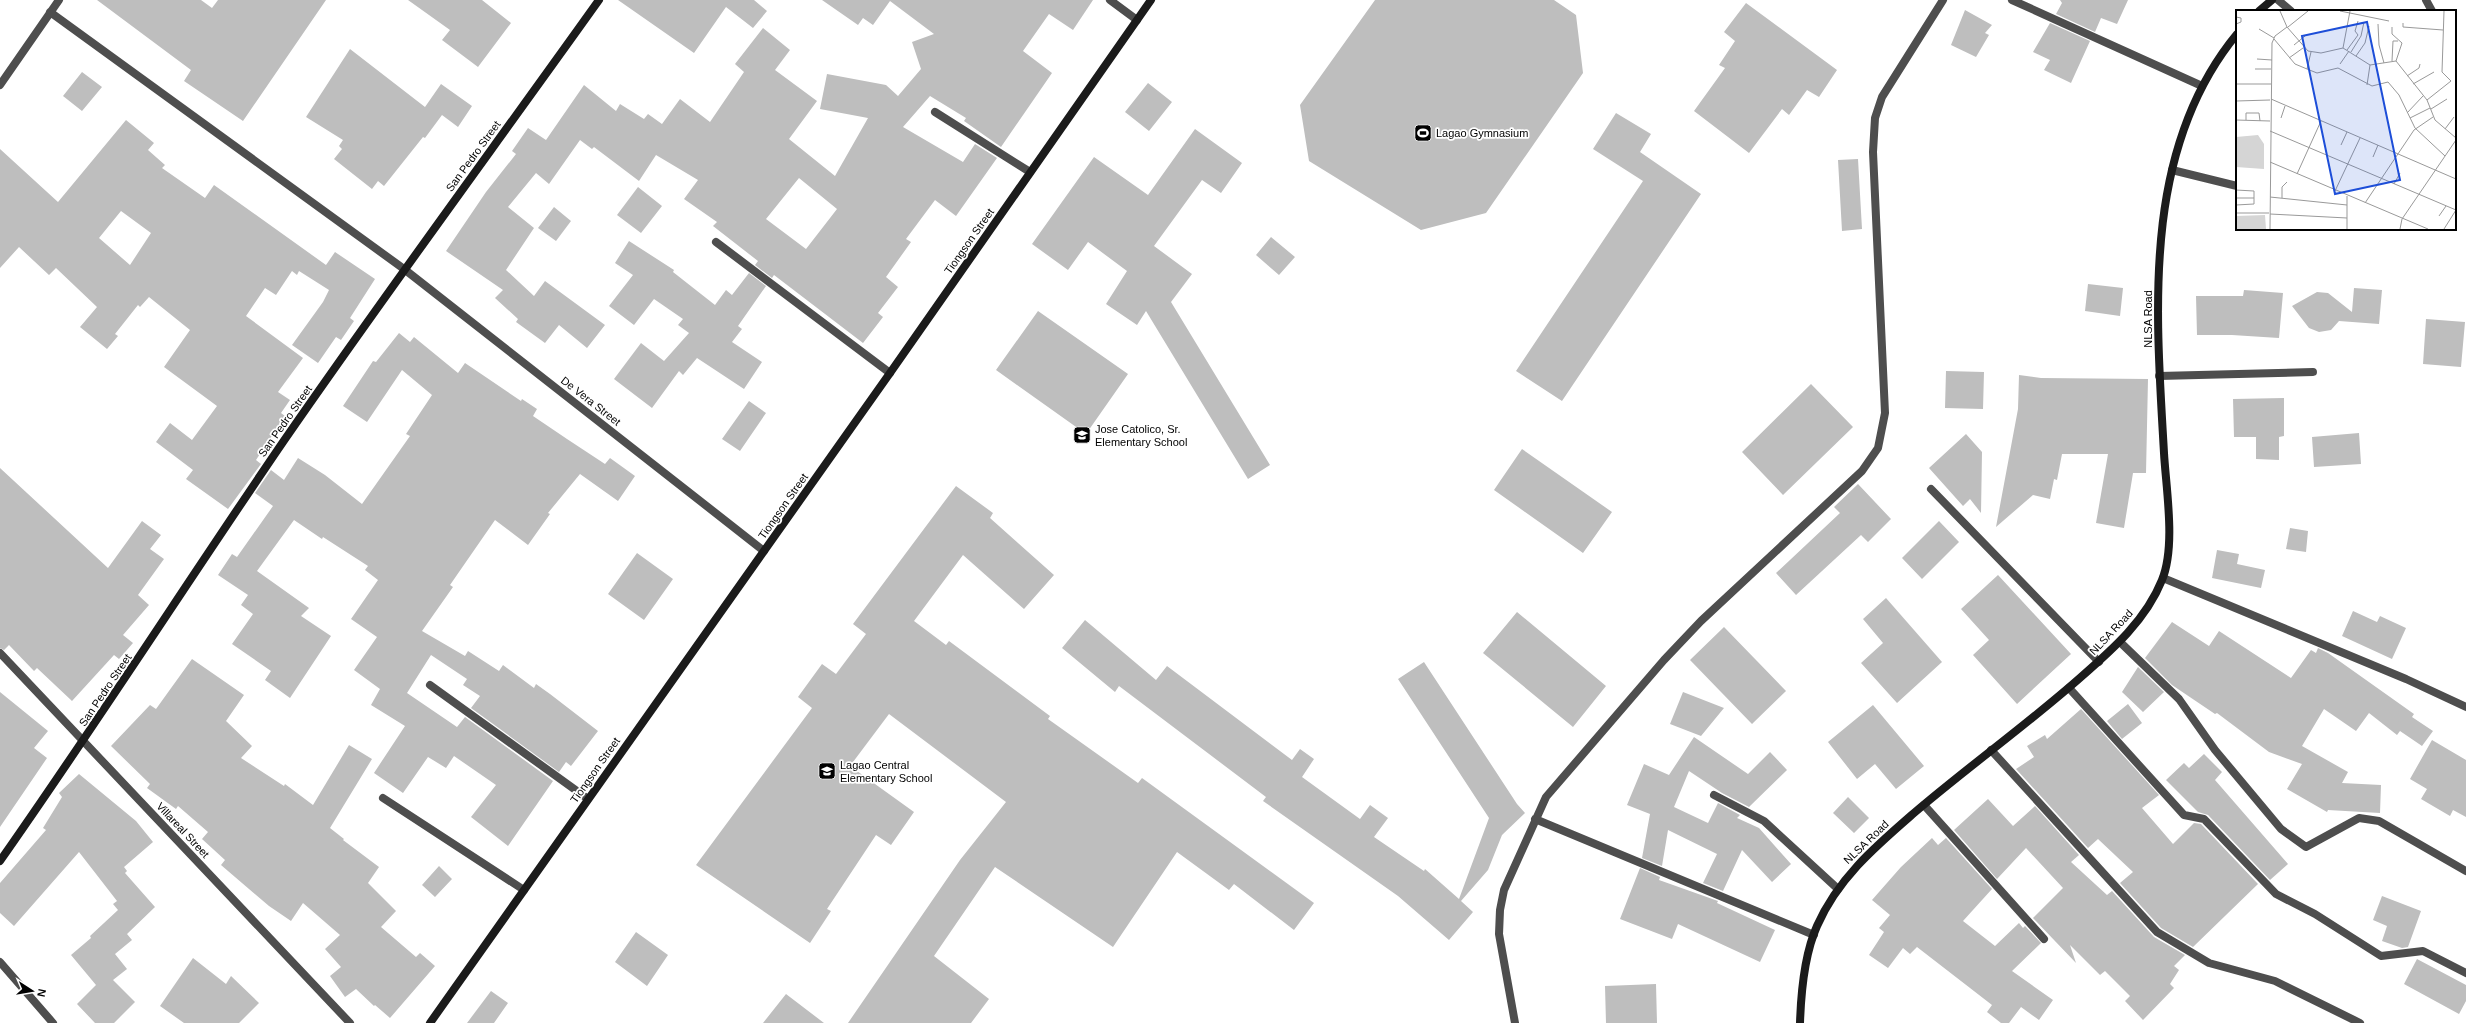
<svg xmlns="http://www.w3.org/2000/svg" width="2466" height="1023" font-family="Arial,sans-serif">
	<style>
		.building { fill: #bebebe; fill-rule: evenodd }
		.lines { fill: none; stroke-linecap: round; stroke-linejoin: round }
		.street { stroke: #4e4e4e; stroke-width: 8 }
		.secondary { stroke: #1b1b1b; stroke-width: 8 }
		.labels { text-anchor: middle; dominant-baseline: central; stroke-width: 3.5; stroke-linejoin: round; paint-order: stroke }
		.poi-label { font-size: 11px; fill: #000; stroke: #fff; text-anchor: start }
		.street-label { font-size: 11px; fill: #000; stroke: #fff }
		.inset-road { fill: none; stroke: #999; stroke-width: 1 }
		.view { fill: #1d4ed8; fill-opacity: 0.15; stroke: #1d4ed8; stroke-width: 2 }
		.inset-edge { fill: none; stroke: #000; stroke-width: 2 }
	</style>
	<rect width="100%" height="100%" fill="#fff"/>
	<!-- building -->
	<path class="building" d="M 97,0 L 201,0 L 212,8 L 218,0 L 326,0 L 243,121 L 184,81 L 191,70 Z
		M 408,0 L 482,0 L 511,23 L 478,67 L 442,40 L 450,30 Z
		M 618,0 L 754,0 L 767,11 L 753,28 L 726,7 L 694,53 Z
		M 822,0 L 1093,0 L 1073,30 L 1049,14 L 1023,51 L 1052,73 L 1001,147 L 964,121 L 966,118 L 930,96 L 903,127 L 963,162 L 975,144 L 997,158 L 956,216 L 935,200 L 906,239 L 911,242 L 886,277 L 898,287 L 878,313 L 883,317 L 863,343 L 774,275 L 772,278 L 755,265 L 758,261 L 713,226 L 717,222 L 684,199 L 698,180 L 656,155 L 639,181 L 594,147 L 592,149 L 580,140 L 549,184 L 536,173 L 508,207 L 534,228 L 506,270 L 534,296 L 545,281 L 605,325 L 587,348 L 559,325 L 545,343 L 516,322 L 518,319 L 495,298 L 503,290 L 446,251 L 486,192 L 516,154 L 512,151 L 528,128 L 546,140 L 584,85 L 616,111 L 620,104 L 644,119 L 648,114 L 662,124 L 680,99 L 710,122 L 744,72 L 735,64 L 763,28 L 790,50 L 775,70 L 817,101 L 789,139 L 835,176 L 868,118 L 820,109 L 827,74 L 886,85 L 898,96 L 921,69 L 912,42 L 934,34 L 890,1 L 873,25 L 863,18 L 858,25 ZM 799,178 L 837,209 L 806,249 L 766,219 Z
		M 1375,0 L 1554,0 L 1576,15 L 1583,73 L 1486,213 L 1421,230 L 1309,161 L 1300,105 Z
		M 2060,0 L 2128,0 L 2117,24 L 2101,18 L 2095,32 L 2056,14 L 2062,3 Z
		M 1746,3 L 1837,70 L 1819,97 L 1807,90 L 1789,115 L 1782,109 L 1749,153 L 1694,111 L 1725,68 L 1719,65 L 1735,41 L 1724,32 Z
		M 1965,10 L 1992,25 L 1985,33 L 1989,35 L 1976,57 L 1951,45 Z
		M 2050,23 L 2090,41 L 2071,83 L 2044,70 L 2050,60 L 2033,52 Z
		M 350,49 L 425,107 L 441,84 L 472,106 L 458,127 L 442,115 L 425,138 L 423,137 L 384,186 L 378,181 L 372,189 L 334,159 L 342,149 L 339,146 L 343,140 L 306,117 Z
		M 82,72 L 102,87 L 82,111 L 63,96 Z
		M 1148,83 L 1172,102 L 1149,131 L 1125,112 Z
		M 1616,113 L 1651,134 L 1640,152 L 1701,194 L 1562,401 L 1516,371 L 1643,181 L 1593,149 Z
		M 126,120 L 154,143 L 148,150 L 165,165 L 162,168 L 205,198 L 214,185 L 326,265 L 335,252 L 375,279 L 350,318 L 354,321 L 341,340 L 336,337 L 318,363 L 292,345 L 323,302 L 329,290 L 299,271 L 297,275 L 292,271 L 276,295 L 265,288 L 246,316 L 303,358 L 278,392 L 290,400 L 281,413 L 285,416 L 256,460 L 261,464 L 228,509 L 186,479 L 193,470 L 156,442 L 170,423 L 192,440 L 217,406 L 164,367 L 190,330 L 149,297 L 140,307 L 138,305 L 115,334 L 118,336 L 107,349 L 80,327 L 97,307 L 56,268 L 49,275 L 19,247 L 0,268 L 0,149 L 58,202 ZM 121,211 L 151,233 L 130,265 L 99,238 Z
		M 1195,129 L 1242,163 L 1221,193 L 1202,180 L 1154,246 L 1192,274 L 1171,302 L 1270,465 L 1248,479 L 1146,311 L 1137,325 L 1106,304 L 1127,271 L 1088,242 L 1068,270 L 1032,244 L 1094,157 L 1148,195 Z
		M 1858,159 L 1862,229 L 1842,231 L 1838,160 Z
		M 638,187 L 662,206 L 641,233 L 617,215 Z
		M 554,207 L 571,221 L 556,241 L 538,228 Z
		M 1271,237 L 1295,257 L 1279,275 L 1256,255 Z
		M 629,241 L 674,270 L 673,272 L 715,305 L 726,290 L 732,295 L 749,273 L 766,286 L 738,326 L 742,329 L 732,342 L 762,362 L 744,389 L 697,358 L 683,375 L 679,371 L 652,408 L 614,379 L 641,343 L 664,361 L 689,333 L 678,325 L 683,319 L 654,299 L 634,325 L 609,306 L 633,275 L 615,263 Z
		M 2088,284 L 2123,288 L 2120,316 L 2085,311 Z
		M 2354,288 L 2382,290 L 2379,324 L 2339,321 L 2331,330 L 2319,332 L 2309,328 L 2292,306 L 2317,292 L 2328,293 L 2352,312 Z
		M 2244,290 L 2283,293 L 2279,338 L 2232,335 L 2197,335 L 2196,296 L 2243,296 Z
		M 1038,311 L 1128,374 L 1086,434 L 996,370 Z
		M 2426,319 L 2465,322 L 2461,367 L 2423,364 Z
		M 399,333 L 410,342 L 414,337 L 458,373 L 465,363 L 521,401 L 522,399 L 537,409 L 533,416 L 567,439 L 605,464 L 610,458 L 635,476 L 618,501 L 580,474 L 548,513 L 550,514 L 528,545 L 495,520 L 450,585 L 453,587 L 422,631 L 465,656 L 468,651 L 499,671 L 503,665 L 534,688 L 536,684 L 550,694 L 598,731 L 571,766 L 566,762 L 559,772 L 471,708 L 480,696 L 463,685 L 467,679 L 431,655 L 407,693 L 457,727 L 465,717 L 553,781 L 508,846 L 471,817 L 496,785 L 454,756 L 446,768 L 428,757 L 403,793 L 374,773 L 405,726 L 371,705 L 380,689 L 354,670 L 377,637 L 351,619 L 378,580 L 365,570 L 368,566 L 323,537 L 322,539 L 294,520 L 257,571 L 309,608 L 301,616 L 331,636 L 290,698 L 265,680 L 271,671 L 232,644 L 253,614 L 241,605 L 248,595 L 218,575 L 232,554 L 237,557 L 273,506 L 255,493 L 271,470 L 284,480 L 298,458 L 325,475 L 362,504 L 410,436 L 406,434 L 432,395 L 402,370 L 367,422 L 343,406 L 373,361 L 376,362 Z
		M 1946,371 L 1984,372 L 1983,409 L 1945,408 Z
		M 2019,375 L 2041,378 L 2148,379 L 2146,473 L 2133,473 L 2124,528 L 2096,523 L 2108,454 L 2062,454 L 2057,480 L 2054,479 L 2050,499 L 2033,495 L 1996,527 L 2018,409 Z
		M 1811,384 L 1853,427 L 1783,495 L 1742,452 Z
		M 2284,398 L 2284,436 L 2279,437 L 2279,460 L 2256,459 L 2256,437 L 2234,437 L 2233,399 Z
		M 749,401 L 766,413 L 740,451 L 722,439 Z
		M 2359,433 L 2361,464 L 2314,467 L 2312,437 Z
		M 1966,434 L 1982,452 L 1981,513 L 1970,499 L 1963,506 L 1929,468 Z
		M 1522,449 L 1612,512 L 1583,553 L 1494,490 Z
		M 0,468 L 108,568 L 142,521 L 161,535 L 150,549 L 164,559 L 138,595 L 149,605 L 123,635 L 133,643 L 119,659 L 114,655 L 72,701 L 37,668 L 34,671 L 9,645 L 4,650 L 0,648 Z
		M 1858,484 L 1891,519 L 1868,542 L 1861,535 L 1796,595 L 1776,573 L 1840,513 L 1834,507 Z
		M 956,486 L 993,513 L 990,518 L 1054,575 L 1024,609 L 963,555 L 914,621 L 946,645 L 949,641 L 1050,716 L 1048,719 L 1138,783 L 1142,778 L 1314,903 L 1294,930 L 1234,884 L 1229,890 L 1177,852 L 1113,947 L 995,867 L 934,956 L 989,999 L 971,1023 L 848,1023 L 960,860 L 1006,802 L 889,714 L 850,766 L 914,812 L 891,845 L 876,835 L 827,909 L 831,911 L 810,943 L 696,865 L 812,708 L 798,697 L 822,664 L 836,674 L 866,634 L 853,624 Z
		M 1939,521 L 1959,542 L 1922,579 L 1902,558 Z
		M 2290,528 L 2308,531 L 2306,552 L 2286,549 Z
		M 2217,550 L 2239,554 L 2237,564 L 2265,570 L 2261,588 L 2212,578 Z
		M 637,553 L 673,579 L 644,620 L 608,594 Z
		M 1998,575 L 2071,654 L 2017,704 L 1973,655 L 1989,640 L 1961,609 Z
		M 1886,598 L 1942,662 L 1897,703 L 1861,663 L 1883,643 L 1863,619 Z
		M 2353,611 L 2377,622 L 2380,616 L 2406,628 L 2392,659 L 2342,636 Z
		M 1517,612 L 1606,686 L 1573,727 L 1483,653 Z
		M 1085,620 L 1156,680 L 1167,666 L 1292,760 L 1300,749 L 1314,759 L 1302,777 L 1360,819 L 1370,805 L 1388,818 L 1374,837 L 1424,871 L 1425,869 L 1459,899 L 1489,818 L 1398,679 L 1424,662 L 1517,804 L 1525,813 L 1502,835 L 1488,870 L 1461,901 L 1473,912 L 1449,940 L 1398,896 L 1263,801 L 1266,797 L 1119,686 L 1115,692 L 1062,648 Z
		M 2172,622 L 2209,646 L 2219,631 L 2291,678 L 2311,650 L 2316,653 L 2318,648 L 2328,653 L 2414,714 L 2412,717 L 2433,731 L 2422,746 L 2400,731 L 2397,735 L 2369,713 L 2356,731 L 2324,709 L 2302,746 L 2348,772 L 2342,783 L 2381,785 L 2380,813 L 2328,810 L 2327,812 L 2287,789 L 2302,764 L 2269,752 L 2217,713 L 2215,714 L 2172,685 L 2145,658 Z
		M 1724,627 L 1786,691 L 1752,724 L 1690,660 Z
		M 192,659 L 244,695 L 226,721 L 252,746 L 241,758 L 284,786 L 285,784 L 313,805 L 349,745 L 372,759 L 330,828 L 344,839 L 343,840 L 379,867 L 368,883 L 396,911 L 381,927 L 416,957 L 420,953 L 435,966 L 390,1018 L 375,1005 L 374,1006 L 356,989 L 345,997 L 330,976 L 341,967 L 325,949 L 340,935 L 303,903 L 291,921 L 269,906 L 221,865 L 225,860 L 202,839 L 208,832 L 178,806 L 176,809 L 147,788 L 150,784 L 111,746 L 150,705 L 156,709 Z
		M 2138,667 L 2164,692 L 2143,712 L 2122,692 Z
		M 0,692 L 48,731 L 34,748 L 47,758 L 0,827 Z
		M 1683,692 L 1724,708 L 1701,736 L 1670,724 Z
		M 2128,704 L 2142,723 L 2122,739 L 2107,721 Z
		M 1873,705 L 1924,766 L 1896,789 L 1875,764 L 1857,779 L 1828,742 Z
		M 2081,709 L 2159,795 L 2142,808 L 2173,844 L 2194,823 L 2201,824 L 2258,884 L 2193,947 L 2161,928 L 2120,883 L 2133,872 L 2098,839 L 2088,848 L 2016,769 L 2034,757 L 2027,746 L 2045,735 L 2047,739 Z
		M 1694,737 L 1748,774 L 1770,752 L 1787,770 L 1749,807 L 1722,793 L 1689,771 L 1674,807 L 1708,823 L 1718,803 L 1740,815 L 1737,818 L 1759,828 L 1791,864 L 1772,882 L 1742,850 L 1723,891 L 1703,883 L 1717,854 L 1668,830 L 1662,866 L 1642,858 L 1650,814 L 1627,805 L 1644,764 L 1669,775 Z
		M 2432,740 L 2466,760 L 2466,817 L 2453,810 L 2450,816 L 2421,799 L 2427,789 L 2410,779 Z
		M 2204,754 L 2222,772 L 2215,780 L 2288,864 L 2270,880 L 2208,815 L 2198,812 L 2166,780 L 2184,763 L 2189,768 Z
		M 79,774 L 136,821 L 153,842 L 124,867 L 127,871 L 125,873 L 155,907 L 127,934 L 132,940 L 115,954 L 127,969 L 113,980 L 135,1002 L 114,1023 L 95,1023 L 77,1004 L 96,985 L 71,955 L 91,938 L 90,936 L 118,910 L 113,904 L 117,901 L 79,852 L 14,926 L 0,913 L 0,883 L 46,830 L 43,828 L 62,797 L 59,793 Z
		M 1848,797 L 1869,818 L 1854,833 L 1833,813 Z
		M 1988,799 L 2013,826 L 2035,806 L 2079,855 L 2071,862 L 2107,895 L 2112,891 L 2154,937 L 2185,955 L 2174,966 L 2179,970 L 2170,984 L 2174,988 L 2143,1020 L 2125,1001 L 2130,996 L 2105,971 L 2100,975 L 2070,945 L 2076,963 L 2033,918 L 2063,888 L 2026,848 L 1997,879 L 1954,830 Z
		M 1932,838 L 1938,845 L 1946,838 L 1992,889 L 1963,921 L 1995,946 L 2019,923 L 2023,928 L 2025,926 L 2041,943 L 2012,971 L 2053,1000 L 2039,1020 L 2021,1007 L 2009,1023 L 2001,1023 L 1987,1012 L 1992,1005 L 1917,947 L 1910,954 L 1903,948 L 1888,968 L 1869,955 L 1884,932 L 1879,928 L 1890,915 L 1872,900 L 1901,867 Z
		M 439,866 L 452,879 L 435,897 L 422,885 Z
		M 1640,868 L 1660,877 L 1659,880 L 1718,901 L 1717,903 L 1775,930 L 1760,962 L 1678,924 L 1672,939 L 1620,919 Z
		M 2382,896 L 2421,911 L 2408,947 L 2402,948 L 2382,941 L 2387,926 L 2373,920 Z
		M 636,932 L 668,955 L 647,986 L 615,962 Z
		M 193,958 L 226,984 L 231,976 L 259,1003 L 239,1023 L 184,1023 L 160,1006 Z
		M 2417,959 L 2466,985 L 2466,1001 L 2459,1014 L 2404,984 Z
		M 1656,984 L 1657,1023 L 1606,1023 L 1605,986 Z
		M 491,991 L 508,1003 L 494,1023 L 467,1023 Z
		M 786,994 L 824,1023 L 763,1023 Z"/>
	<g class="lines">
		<!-- street -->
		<path class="street" d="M 1110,0 L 1137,20
			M 2012,0 L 2202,86
			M 2278,0 L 2291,11
			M 2426,0 L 2432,11
			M 50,12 L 404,269 L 764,551
			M 0,85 L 59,0
			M 935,112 L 1030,172
			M 2172,170 L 2237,186
			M 716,242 L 890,373
			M 2159,376 L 2313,372
			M 1931,489 L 2099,662
			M 2163,578 L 2406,679 L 2466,707
			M 2120,642 L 2179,699 L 2215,750 L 2281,829 L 2306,847 L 2359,818 L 2379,821 L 2466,871
			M 0,653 L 350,1023
			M 430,685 L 588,799
			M 2069,688 L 2184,815 L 2204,819 L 2276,894 L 2315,914 L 2381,956 L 2423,951 L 2466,973
			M 1991,750 L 2157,932 L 2209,963 L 2275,981 L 2360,1023
			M 1714,795 L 1764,821 L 1838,889
			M 383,798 L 524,890
			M 1924,805 L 2044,939
			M 1535,819 L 1814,935
			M 0,962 L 53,1023
			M 1515,1023 L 1499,934 L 1500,910 L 1504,890 L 1546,797 L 1664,660 L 1701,621 L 1862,471 L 1878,448 L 1885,413 L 1873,152 L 1875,118 L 1882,97 L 1943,0"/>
		<!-- secondary -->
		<path class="secondary" d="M 2259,11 L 2272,0
			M 0,861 C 97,723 188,581 283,442 C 386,293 494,147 599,0
			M 430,1023 L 890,373 L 1151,0
			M 1800,1023 C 1801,992 1804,955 1817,926 C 1838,878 1876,846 1914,813 C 1969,766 2028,724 2081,677 C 2113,649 2146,620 2162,580 C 2176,546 2166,489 2164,453 C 2156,312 2141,150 2237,34"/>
	</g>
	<!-- icons -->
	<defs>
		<symbol id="stadium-square" viewBox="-11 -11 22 22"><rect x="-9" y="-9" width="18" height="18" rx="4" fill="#000" stroke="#fff"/><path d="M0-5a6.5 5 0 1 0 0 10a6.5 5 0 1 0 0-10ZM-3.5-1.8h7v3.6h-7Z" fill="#fff"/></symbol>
		<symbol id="school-square" viewBox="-11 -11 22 22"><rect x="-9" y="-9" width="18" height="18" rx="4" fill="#000" stroke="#fff"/><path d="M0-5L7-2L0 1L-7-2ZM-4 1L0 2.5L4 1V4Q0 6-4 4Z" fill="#fff"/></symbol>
	</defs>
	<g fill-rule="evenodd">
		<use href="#stadium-square" x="1413" y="123" width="20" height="20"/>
		<use href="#school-square" x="1072" y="425" width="20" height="20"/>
		<use href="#school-square" x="817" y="761" width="20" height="20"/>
	</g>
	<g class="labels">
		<!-- poi labels -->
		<g class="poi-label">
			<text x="1436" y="133">Lagao Gymnasium</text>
			<text x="1095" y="429">Jose Catolico, Sr.<tspan x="1095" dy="13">Elementary School</tspan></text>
			<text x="840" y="765">Lagao Central<tspan x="840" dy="13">Elementary School</tspan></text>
		</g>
		<!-- street labels -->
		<g class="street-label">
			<text transform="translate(473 156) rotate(-54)">San Pedro Street</text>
			<text transform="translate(969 241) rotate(-55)">Tiongson Street</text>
			<text transform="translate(2148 319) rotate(-90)">NLSA Road</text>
			<text transform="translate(591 401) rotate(38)">De Vera Street</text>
			<text transform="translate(285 421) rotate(-55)">San Pedro Street</text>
			<text transform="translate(783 506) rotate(-55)">Tiongson Street</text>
			<text transform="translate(2111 632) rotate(-47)">NLSA Road</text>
			<text transform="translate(105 690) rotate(-56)">San Pedro Street</text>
			<text transform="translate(595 770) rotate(-55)">Tiongson Street</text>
			<text transform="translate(183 830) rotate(47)">Villareal Street</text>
			<text transform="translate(1866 842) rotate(-44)">NLSA Road</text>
		</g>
	</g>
	<!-- overview -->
	<g transform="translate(2236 10)">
		<rect width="220" height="220" fill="#fff"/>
		<path d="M 22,125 L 28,134 L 28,159 L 0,157 L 0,127 ZM 29,205 L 30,219 L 0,219 L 0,206 Z" fill="#d5d5d5"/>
		<path class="inset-road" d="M 44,1 L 51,17 L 72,41 L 85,43 L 107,38 L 134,55 L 160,51 L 191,90 L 199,110 L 220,128M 104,1 L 153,11M 0,7 L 5,8 L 5,12 L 0,14M 167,13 L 167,17 L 207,20M 142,14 L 143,35 L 148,53M 52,17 L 72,1M 156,17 L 156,24 L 166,33 L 160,51M 23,19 L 38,28M 38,29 L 59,54 L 71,59 L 81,63 L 102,58 L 136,76 L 152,72 L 163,85 L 179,118 L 209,146M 58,35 L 69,26M 107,38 L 114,1M 111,40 L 122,25 L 119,21 L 122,11M 115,42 L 125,26 L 128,12M 120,46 L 129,33 L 133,16M 53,48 L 67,38M 21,49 L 36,50M 156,51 L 157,31 L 162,31M 104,54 L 113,41M 19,59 L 35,59M 71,59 L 75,42M 171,66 L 183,58 L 184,54M 0,74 L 35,74M 177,74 L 198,62M 131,75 L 134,55M 35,89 L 220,169M 191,90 L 215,71 L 206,62 L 208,1M 0,91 L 34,90M 195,99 L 211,89M 171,103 L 187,86M 45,108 L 49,96M 174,108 L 194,98M 0,110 L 34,111M 10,110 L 10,103 L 23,103 L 24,111M 209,119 L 218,107M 34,121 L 220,200M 105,135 L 111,122M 137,147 L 142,135M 34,152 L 192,219M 61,164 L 85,111M 158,174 L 164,163M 0,180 L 18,181 L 18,194 L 0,195M 99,181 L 124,128M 111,186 L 111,219M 34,187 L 111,195M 0,188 L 18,188M 46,188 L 46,177 L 51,172M 129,193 L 178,120 L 197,107M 0,203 L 33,203M 34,204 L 111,208M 203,206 L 210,196M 34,219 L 36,33 L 39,26 L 51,17M 164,219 L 166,209 L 220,130M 208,219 L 220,200"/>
		<path class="view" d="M 131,12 L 164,170 L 99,184 L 66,26 Z"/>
		<rect width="220" height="220" class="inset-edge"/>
	</g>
	<!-- north arrow -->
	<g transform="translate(32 991) rotate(102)" stroke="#ffffff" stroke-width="3" paint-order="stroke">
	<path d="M0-3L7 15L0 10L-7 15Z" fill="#000000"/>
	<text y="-6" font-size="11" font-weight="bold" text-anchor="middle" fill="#000000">N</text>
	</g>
</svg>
